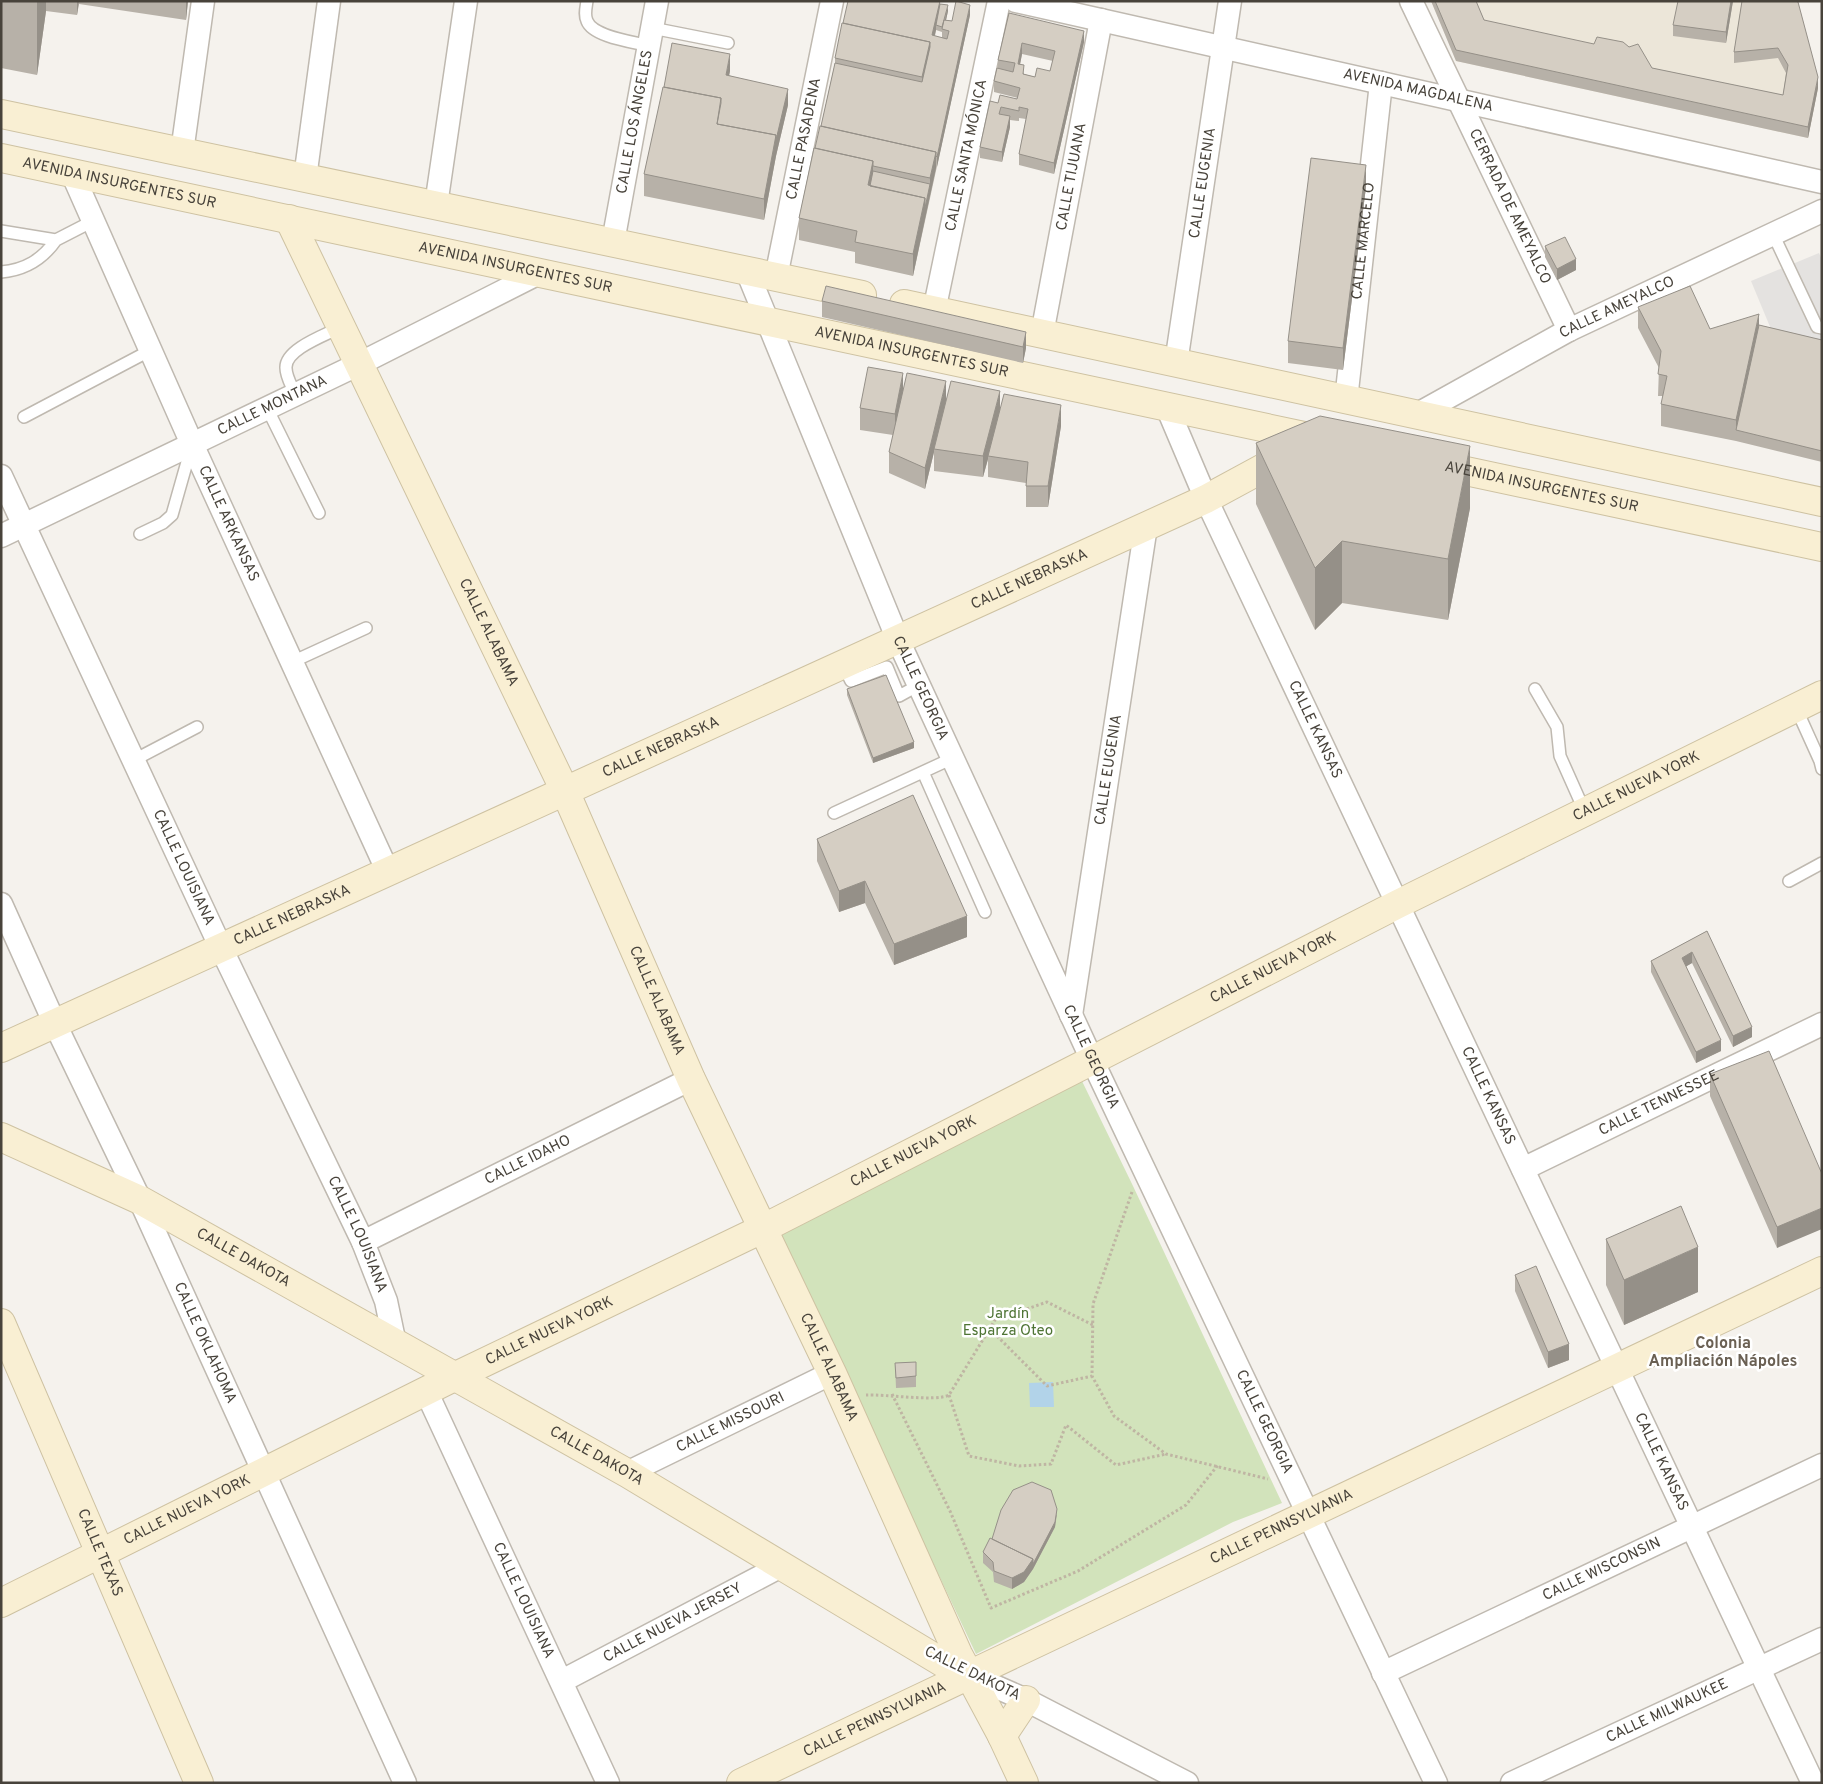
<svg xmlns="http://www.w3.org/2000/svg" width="1823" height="1784" font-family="Overpass,sans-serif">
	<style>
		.education { fill: #ece6d9 }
		.green { fill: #d2e3bb }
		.parking { fill: #e4e2e0 }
		.water { fill: #b2d3e9 }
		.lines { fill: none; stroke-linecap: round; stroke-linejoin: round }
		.lane-casing { stroke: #bfb9b0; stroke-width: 14 }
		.street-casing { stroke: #bfb9b0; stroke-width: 25 }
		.secondary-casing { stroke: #cec2a2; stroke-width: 30 }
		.path { stroke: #bfb5a3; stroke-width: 3; stroke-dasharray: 2.5 2.5; stroke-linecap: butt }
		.lane { stroke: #fff; stroke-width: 11 }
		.street { stroke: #fff; stroke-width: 22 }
		.secondary { stroke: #f9efd3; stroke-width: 28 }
		.wall { fill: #b7b1a8; fill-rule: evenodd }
		.shaded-wall { fill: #959088 }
		.building { fill: #d5cec3; stroke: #959088; fill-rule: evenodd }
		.labels { text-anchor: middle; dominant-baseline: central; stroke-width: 5; stroke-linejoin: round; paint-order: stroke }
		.street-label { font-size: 15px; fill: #48433b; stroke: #fff }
		.park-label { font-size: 15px; fill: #4e7434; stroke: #fff }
		.neighbourhood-label { font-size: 16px; font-weight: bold; fill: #6a6053; stroke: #fff }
	</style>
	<rect width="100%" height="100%" fill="#f5f2ed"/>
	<!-- education -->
	<path class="education" d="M 1431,1 L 1779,1 L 1818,88 L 1808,138 L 1456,61 Z"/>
	<!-- green -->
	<path class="green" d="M 1081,1079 L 1133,1186 L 1282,1503 L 1233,1522 L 976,1654 L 773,1224 Z"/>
	<!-- parking -->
	<path class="parking" d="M 1819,253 L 1822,260 L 1822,347 L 1773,334 L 1751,281 Z"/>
	<!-- water -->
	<path class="water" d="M 1053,1382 L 1054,1407 L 1030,1407 L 1029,1383 Z"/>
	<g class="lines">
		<defs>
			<path id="lane" d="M 587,1 C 586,8 584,15 587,21 C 593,37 634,42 649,46
				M 652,28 L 728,43
				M 1,231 L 56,240 L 93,221
				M 1773,234 L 1817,327 L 1822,328
				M 1,272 C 25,270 42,260 56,240
				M 295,394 C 292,386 286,377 286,368 C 285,349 326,335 341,327
				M 267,408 L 319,513
				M 24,417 L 151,350
				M 140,534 L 163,523 L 172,515 L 191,448
				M 292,662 L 366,628
				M 843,665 L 851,681 L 887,667 L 899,696 L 919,685
				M 1535,689 L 1557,727 L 1560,756 L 1585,812
				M 1796,708 L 1820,761 L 1822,769
				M 134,760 L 197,727
				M 923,772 L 985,912
				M 834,813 L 953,758
				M 1789,881 L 1822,863"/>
			<g id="street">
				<path id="s1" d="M 1016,1 C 1285,61 1554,120 1822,182"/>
				<path id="s2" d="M 1411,1 L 1569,330"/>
				<path d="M 182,152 L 203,1"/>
				<path id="s3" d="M 72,173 L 192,444 L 388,872"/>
				<path d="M 305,178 L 329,1"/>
				<path d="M 436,205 L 466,1"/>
				<path id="s4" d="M 613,242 L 657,1"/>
				<path id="s5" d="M 747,271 L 898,640 L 1092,1060 L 1436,1783"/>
				<path id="s6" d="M 776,277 L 832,1"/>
				<path id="s7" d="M 934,311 L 999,1"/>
				<path id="s8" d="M 1042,334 L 1101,20"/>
				<path id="s9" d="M 1176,363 L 1230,1"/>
				<path id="s10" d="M 1346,400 L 1381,83"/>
				<path id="s11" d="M 1167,407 L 1206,499 L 1813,1783"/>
				<path id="s12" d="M 1416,415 L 1569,330 L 1822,211"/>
				<path id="s13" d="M 1,476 L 221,948 L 363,1242 L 386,1301 L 395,1344"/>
				<path id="s14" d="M 1,536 L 359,364 L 541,272"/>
				<path id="s15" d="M 1,904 L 55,1024 L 140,1200 L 405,1783"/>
				<path id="s16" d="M 1071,1015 L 1146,526"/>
				<path id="s17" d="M 1523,1169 L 1822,1024"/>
				<path id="s18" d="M 363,1242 L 691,1079"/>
				<path id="s19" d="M 426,1391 L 608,1783"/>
				<path id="s20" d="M 627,1473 L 832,1373"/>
				<path id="s21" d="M 1383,1673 L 1822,1465"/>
				<path d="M 969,1675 L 1026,1700 L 1187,1783"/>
				<path id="s22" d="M 562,1681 L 783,1565"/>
				<path id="s23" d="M 1512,1783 L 1822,1639"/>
			</g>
			<g id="secondary">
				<path d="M 1,114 L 862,295"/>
				<path id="s24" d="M 1,158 L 1318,439"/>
				<path id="s25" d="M 289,219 L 565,791 L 691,1079 L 832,1373 L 958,1654 L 1002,1736 L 1024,1783"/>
				<path d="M 904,304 L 1822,502"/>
				<path id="s26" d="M 1433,464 L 1822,547"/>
				<path id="s27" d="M 1,1048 L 1206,499 L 1289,454"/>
				<path id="s28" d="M 1,1137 L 140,1200 L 627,1473 L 945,1664 L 969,1675"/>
				<path id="s29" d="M 1,1323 L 199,1783"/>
				<path id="s30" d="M 1,1603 L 456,1376 L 764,1228 L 1398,904 L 1822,695"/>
				<path d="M 1002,1736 L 1026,1700"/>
				<path id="s31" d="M 741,1783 L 1822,1271"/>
			</g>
		</defs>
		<!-- lane casing -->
		<use href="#lane" class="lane-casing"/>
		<!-- street casing -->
		<use href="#street" class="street-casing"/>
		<!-- secondary casing -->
		<use href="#secondary" class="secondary-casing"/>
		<!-- path -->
		<path class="path" d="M 1132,1192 L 1093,1304 L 1092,1376 L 1114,1416 L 1166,1454 L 1268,1479
			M 990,1329 L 1047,1386 L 1092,1376
			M 892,1394 L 950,1511 L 991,1608 L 1078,1571 L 1186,1505 L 1218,1465
			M 866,1395 C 885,1394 935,1402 949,1395 L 995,1320 L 1047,1302 L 1093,1325
			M 949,1395 L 969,1456 L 1019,1466 L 1051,1464 L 1066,1425 L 1116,1465 L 1166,1454"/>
		<!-- lane -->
		<use href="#lane" class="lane"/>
		<!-- street -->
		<use href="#street" class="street"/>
		<!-- secondary -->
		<use href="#secondary" class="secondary"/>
	</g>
	<!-- wall -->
	<path class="wall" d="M 1,1 L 188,1 L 186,20 L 79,4 L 77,15 L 46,11 L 37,75 L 1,68 Z
		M 940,1 L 940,4 L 948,11 L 946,20 L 952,21 L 970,15 L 913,276 L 855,263 L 855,252 L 799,240 L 799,218 L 821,126 L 835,63 L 835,58 ZM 936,30 L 942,32 L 942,38 L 935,36 Z
		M 1431,1 L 1476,1 L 1484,20 L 1652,68 L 1783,95 L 1786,73 L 1778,58 L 1734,63 L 1734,52 L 1742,1 L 1818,88 L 1808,138 L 1456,61 Z
		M 1733,1 L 1726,43 L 1673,36 L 1673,25 Z
		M 1009,13 L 1084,42 L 1054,174 L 1019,165 L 1019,154 L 1026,119 L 1019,118 L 1019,121 L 1010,120 L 1010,127 L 1002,162 L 980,158 L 980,147 L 998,103 L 1017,99 L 1018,98 L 994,92 L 994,81 L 998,68 L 998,60 ZM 1022,54 L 1053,61 L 1050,71 L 1035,77 L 1024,74 L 1020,64 Z
		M 730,71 L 729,75 L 788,105 L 776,156 L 764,220 L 644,196 L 644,174 L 664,87 Z
		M 1366,187 L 1343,370 L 1288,363 L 1288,341 Z
		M 1545,246 L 1576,270 L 1557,280 L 1545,257 Z
		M 822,301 L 1026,332 L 1026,348 L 1023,363 L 822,317 Z
		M 1638,307 L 1710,329 L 1759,325 L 1822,340 L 1822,462 L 1736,441 L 1661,426 L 1661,404 L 1663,396 L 1658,396 L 1659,368 L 1638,328 Z
		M 903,389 L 946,400 L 1000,409 L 1061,426 L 1048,507 L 1026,507 L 1026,483 L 988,477 L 988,459 L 983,477 L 934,471 L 934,452 L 925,489 L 889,473 L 889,452 L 893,435 L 860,430 L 860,408 Z
		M 1256,443 L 1470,508 L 1448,620 L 1342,603 L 1315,630 L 1256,504 Z
		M 847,689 L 914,748 L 873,763 L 847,695 Z
		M 817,839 L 967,937 L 894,965 L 865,903 L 839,912 L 817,861 Z
		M 1707,931 L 1752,1037 L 1733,1047 L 1692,963 L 1686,966 L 1721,1051 L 1696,1063 L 1651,972 L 1651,961 Z
		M 1710,1074 L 1822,1174 L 1777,1248 L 1710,1096 Z
		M 1606,1239 L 1698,1292 L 1624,1325 L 1606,1285 Z
		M 1515,1275 L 1569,1360 L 1548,1368 L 1515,1291 Z
		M 895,1363 L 916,1376 L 916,1387 L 896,1388 Z
		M 1057,1515 L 1055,1527 L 1033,1569 L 1024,1582 L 1012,1589 L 994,1582 L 993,1572 L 983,1563 L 983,1552 L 992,1539 Z"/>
	<!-- shaded-wall -->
	<path class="shaded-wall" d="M 37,1 L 46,1 L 46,11 L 37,75 Z
		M 77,1 L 79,1 L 77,15 Z
		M 186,1 L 188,1 L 186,20 Z
		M 940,1 L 940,9 L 936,25 L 936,30 L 932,46 L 932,35 Z
		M 1731,1 L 1733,1 L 1726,43 L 1726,32 Z
		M 948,5 L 948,11 L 944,29 L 943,29 Z
		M 970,5 L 970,15 L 937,167 L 937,157 Z
		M 1084,31 L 1084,42 L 1054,174 L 1054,163 Z
		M 930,42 L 930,58 L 922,93 L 922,77 Z
		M 1022,43 L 1022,54 L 1018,75 L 1018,64 Z
		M 730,54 L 730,71 L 726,91 L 726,75 Z
		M 1818,77 L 1818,88 L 1808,138 L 1808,127 Z
		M 788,89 L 788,105 L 776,156 L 764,220 L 764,199 L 776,135 Z
		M 1010,116 L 1010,127 L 1002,162 L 1002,152 Z
		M 936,152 L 936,168 L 925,219 L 925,208 L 930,184 L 930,178 Z
		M 873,161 L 873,182 L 870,196 L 868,185 Z
		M 1366,165 L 1366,187 L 1343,370 L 1343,348 Z
		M 925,198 L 925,219 L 913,276 L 913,254 Z
		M 1576,259 L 1576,270 L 1557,280 L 1557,269 Z
		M 1759,314 L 1759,336 L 1736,430 L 1736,420 Z
		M 1026,332 L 1026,348 L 1023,363 L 1023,347 Z
		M 903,373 L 903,395 L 895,435 L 895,414 Z
		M 946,381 L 946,403 L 934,449 L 934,452 L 925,489 L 925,468 Z
		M 1000,391 L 1000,413 L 988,456 L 988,459 L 983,477 L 983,456 Z
		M 1061,405 L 1061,426 L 1048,507 L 1048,486 Z
		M 1470,446 L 1470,508 L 1448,620 L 1448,559 Z
		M 1342,541 L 1342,603 L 1315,630 L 1315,568 Z
		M 914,742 L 914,748 L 873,763 L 873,758 Z
		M 865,881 L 865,903 L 839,912 L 839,891 Z
		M 967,916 L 967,937 L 894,965 L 894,944 Z
		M 1692,952 L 1692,963 L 1682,969 L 1682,958 Z
		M 1752,1027 L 1752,1037 L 1733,1047 L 1733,1036 Z
		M 1721,1040 L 1721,1051 L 1696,1063 L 1696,1052 Z
		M 1822,1208 L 1822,1229 L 1777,1248 L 1777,1227 Z
		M 1698,1247 L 1698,1292 L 1624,1325 L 1624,1280 Z
		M 1569,1344 L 1569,1360 L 1548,1368 L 1548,1352 Z
		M 1057,1509 L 1055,1527 L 1033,1569 L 1024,1582 L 1012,1589 L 1012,1578 Z"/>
	<!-- building -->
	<path class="building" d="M 848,1 L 940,1 L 932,35 L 947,39 L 949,31 L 942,29 L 944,20 L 952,21 L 956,1 L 970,5 L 937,157 L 936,156 L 936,152 L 821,126 L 835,63 L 922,82 L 930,47 L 930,42 L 843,23 Z
		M 1435,1 L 1476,1 L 1484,20 L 1594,44 L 1597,37 L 1623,42 L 1629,47 L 1638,44 L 1652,68 L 1783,95 L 1788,65 L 1778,48 L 1734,52 L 1742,1 L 1796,1 L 1798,2 L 1818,77 L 1808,127 L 1456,50 Z
		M 1678,1 L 1731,1 L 1726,32 L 1673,25 Z
		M 940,4 L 948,5 L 942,27 L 936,25 Z
		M 1009,13 L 1084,31 L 1054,163 L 1019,154 L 1028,109 L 1019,107 L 1019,111 L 1001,107 L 999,114 L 1010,116 L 1002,152 L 980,147 L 990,101 L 998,103 L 1000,95 L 1017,99 L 1020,88 L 994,81 L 997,68 L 1013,72 L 1015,63 L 998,60 ZM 1022,43 L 1055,51 L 1050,71 L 1037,68 L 1035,77 L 1023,74 L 1024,65 L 1018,64 Z
		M 842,23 L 930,42 L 922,77 L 835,58 Z
		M 672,43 L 730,54 L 726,75 L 788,89 L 776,140 L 776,135 L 717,124 L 721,103 L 721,98 L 664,87 Z
		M 663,87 L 721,98 L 717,124 L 776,135 L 764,199 L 644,174 Z
		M 820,126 L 936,152 L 930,178 L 873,166 L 873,161 L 815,148 Z
		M 814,148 L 873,161 L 868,185 L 925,198 L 913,254 L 855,242 L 857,231 L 799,218 Z
		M 1311,158 L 1366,165 L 1343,348 L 1288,341 Z
		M 873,171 L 930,184 L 925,208 L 925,198 L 870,186 Z
		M 1565,237 L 1576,259 L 1557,269 L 1545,246 Z
		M 826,286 L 1026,332 L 1023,347 L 822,301 Z
		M 1690,286 L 1710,329 L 1759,314 L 1736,420 L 1661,404 L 1667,376 L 1658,374 L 1661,351 L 1638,307 Z
		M 1759,325 L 1822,340 L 1822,451 L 1736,430 Z
		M 868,367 L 903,373 L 895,414 L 860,408 Z
		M 907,373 L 946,381 L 925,468 L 889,452 Z
		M 951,381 L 1000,391 L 983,456 L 934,449 Z
		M 1004,394 L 1061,405 L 1048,486 L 1026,486 L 1028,462 L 988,456 Z
		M 1320,416 L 1470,446 L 1448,559 L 1342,541 L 1315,568 L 1256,443 Z
		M 886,675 L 914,742 L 873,758 L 847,689 Z
		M 913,795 L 967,916 L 894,944 L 865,881 L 839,891 L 817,839 Z
		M 1707,931 L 1752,1027 L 1733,1036 L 1692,952 L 1682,958 L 1721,1040 L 1696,1052 L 1651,961 Z
		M 1769,1051 L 1822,1174 L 1822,1208 L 1777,1227 L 1710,1074 Z
		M 1681,1206 L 1698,1247 L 1624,1280 L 1606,1239 Z
		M 1536,1266 L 1569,1344 L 1548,1352 L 1515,1275 Z
		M 916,1362 L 916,1376 L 896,1378 L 895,1363 Z
		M 1032,1482 L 1051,1490 L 1057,1509 L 1055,1522 L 1033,1564 L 1033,1559 L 992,1539 L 1001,1510 L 1013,1490 Z
		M 990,1538 L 1033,1559 L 1024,1572 L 1012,1578 L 994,1571 L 993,1562 L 983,1552 Z"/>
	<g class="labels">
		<!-- street labels -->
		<g class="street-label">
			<text stroke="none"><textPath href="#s1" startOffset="412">AVENIDA MAGDALENA</textPath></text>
			<text stroke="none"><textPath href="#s4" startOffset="122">CALLE LOS ÁNGELES</textPath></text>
			<text stroke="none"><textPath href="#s6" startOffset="141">CALLE PASADENA</textPath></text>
			<text stroke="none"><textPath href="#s7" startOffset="159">CALLE SANTA MÓNICA</textPath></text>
			<text stroke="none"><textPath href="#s8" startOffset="160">CALLE TIJUANA</textPath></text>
			<text stroke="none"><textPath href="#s9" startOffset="182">CALLE EUGENIA</textPath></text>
			<text stroke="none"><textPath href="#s24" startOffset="121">AVENIDA INSURGENTES SUR</textPath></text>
			<text stroke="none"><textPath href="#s2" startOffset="228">CERRADA DE AMEYALCO</textPath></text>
			<text stroke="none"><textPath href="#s10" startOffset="160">CALLE MARCELO</textPath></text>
			<text stroke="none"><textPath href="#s24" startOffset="526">AVENIDA INSURGENTES SUR</textPath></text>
			<text stroke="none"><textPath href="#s12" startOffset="228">CALLE AMEYALCO</textPath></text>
			<text stroke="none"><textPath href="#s24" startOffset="931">AVENIDA INSURGENTES SUR</textPath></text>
			<text stroke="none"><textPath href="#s14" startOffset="301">CALLE MONTANA</textPath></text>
			<text stroke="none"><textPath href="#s26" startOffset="111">AVENIDA INSURGENTES SUR</textPath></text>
			<text stroke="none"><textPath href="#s3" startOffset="384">CALLE ARKANSAS</textPath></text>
			<text stroke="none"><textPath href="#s27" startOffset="1130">CALLE NEBRASKA</textPath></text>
			<text stroke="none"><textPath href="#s25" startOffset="459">CALLE ALABAMA</textPath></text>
			<text stroke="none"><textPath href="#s5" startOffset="452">CALLE GEORGIA</textPath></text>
			<text stroke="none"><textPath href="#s11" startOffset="355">CALLE KANSAS</textPath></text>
			<text stroke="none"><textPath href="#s27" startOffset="725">CALLE NEBRASKA</textPath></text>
			<text stroke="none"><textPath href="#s16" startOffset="248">CALLE EUGENIA</textPath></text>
			<text stroke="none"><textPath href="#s30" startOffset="1828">CALLE NUEVA YORK</textPath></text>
			<text stroke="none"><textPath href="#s13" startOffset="432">CALLE LOUISIANA</textPath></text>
			<text stroke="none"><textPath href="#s27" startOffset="320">CALLE NEBRASKA</textPath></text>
			<text stroke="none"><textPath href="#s30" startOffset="1422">CALLE NUEVA YORK</textPath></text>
			<text stroke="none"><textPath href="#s25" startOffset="864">CALLE ALABAMA</textPath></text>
			<text stroke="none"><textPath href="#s5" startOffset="858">CALLE GEORGIA</textPath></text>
			<text stroke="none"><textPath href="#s11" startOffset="760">CALLE KANSAS</textPath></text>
			<text stroke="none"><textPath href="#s17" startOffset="151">CALLE TENNESSEE</textPath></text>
			<text stroke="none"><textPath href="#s30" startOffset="1018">CALLE NUEVA YORK</textPath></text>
			<text stroke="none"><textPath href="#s18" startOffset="184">CALLE IDAHO</textPath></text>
			<text stroke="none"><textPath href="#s13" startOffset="838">CALLE LOUISIANA</textPath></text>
			<text stroke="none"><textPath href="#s28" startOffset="271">CALLE DAKOTA</textPath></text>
			<text stroke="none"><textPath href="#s30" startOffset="612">CALLE NUEVA YORK</textPath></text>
			<text stroke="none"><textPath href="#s15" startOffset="484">CALLE OKLAHOMA</textPath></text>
			<text stroke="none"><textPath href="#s25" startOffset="1269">CALLE ALABAMA</textPath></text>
			<text stroke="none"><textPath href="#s5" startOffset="1262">CALLE GEORGIA</textPath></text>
			<text stroke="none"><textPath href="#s20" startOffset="115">CALLE MISSOURI</textPath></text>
			<text stroke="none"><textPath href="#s28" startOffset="676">CALLE DAKOTA</textPath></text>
			<text stroke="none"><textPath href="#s11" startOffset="1165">CALLE KANSAS</textPath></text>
			<text stroke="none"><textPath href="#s30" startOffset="208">CALLE NUEVA YORK</textPath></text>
			<text stroke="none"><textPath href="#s31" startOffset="598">CALLE PENNSYLVANIA</textPath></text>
			<text stroke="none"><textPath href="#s29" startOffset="250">CALLE TEXAS</textPath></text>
			<text stroke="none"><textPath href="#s21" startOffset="242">CALLE WISCONSIN</textPath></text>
			<text stroke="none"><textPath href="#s19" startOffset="231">CALLE LOUISIANA</textPath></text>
			<text stroke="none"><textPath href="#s22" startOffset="125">CALLE NUEVA JERSEY</textPath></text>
			<text transform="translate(972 1674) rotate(26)">CALLE DAKOTA</text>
			<text stroke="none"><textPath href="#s23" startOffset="171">CALLE MILWAUKEE</textPath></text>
			<text stroke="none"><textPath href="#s31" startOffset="148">CALLE PENNSYLVANIA</textPath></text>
		</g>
		<!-- park labels -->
		<g class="park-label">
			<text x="1008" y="1314">Jardín<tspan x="1008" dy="17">Esparza Oteo</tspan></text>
		</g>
		<!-- neighbourhood labels -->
		<g class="neighbourhood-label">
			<text x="1723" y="1344">Colonia<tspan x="1723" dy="18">Ampliación Nápoles</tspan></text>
		</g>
	</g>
	<!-- border -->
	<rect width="1823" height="1784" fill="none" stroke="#48433b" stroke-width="5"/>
</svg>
